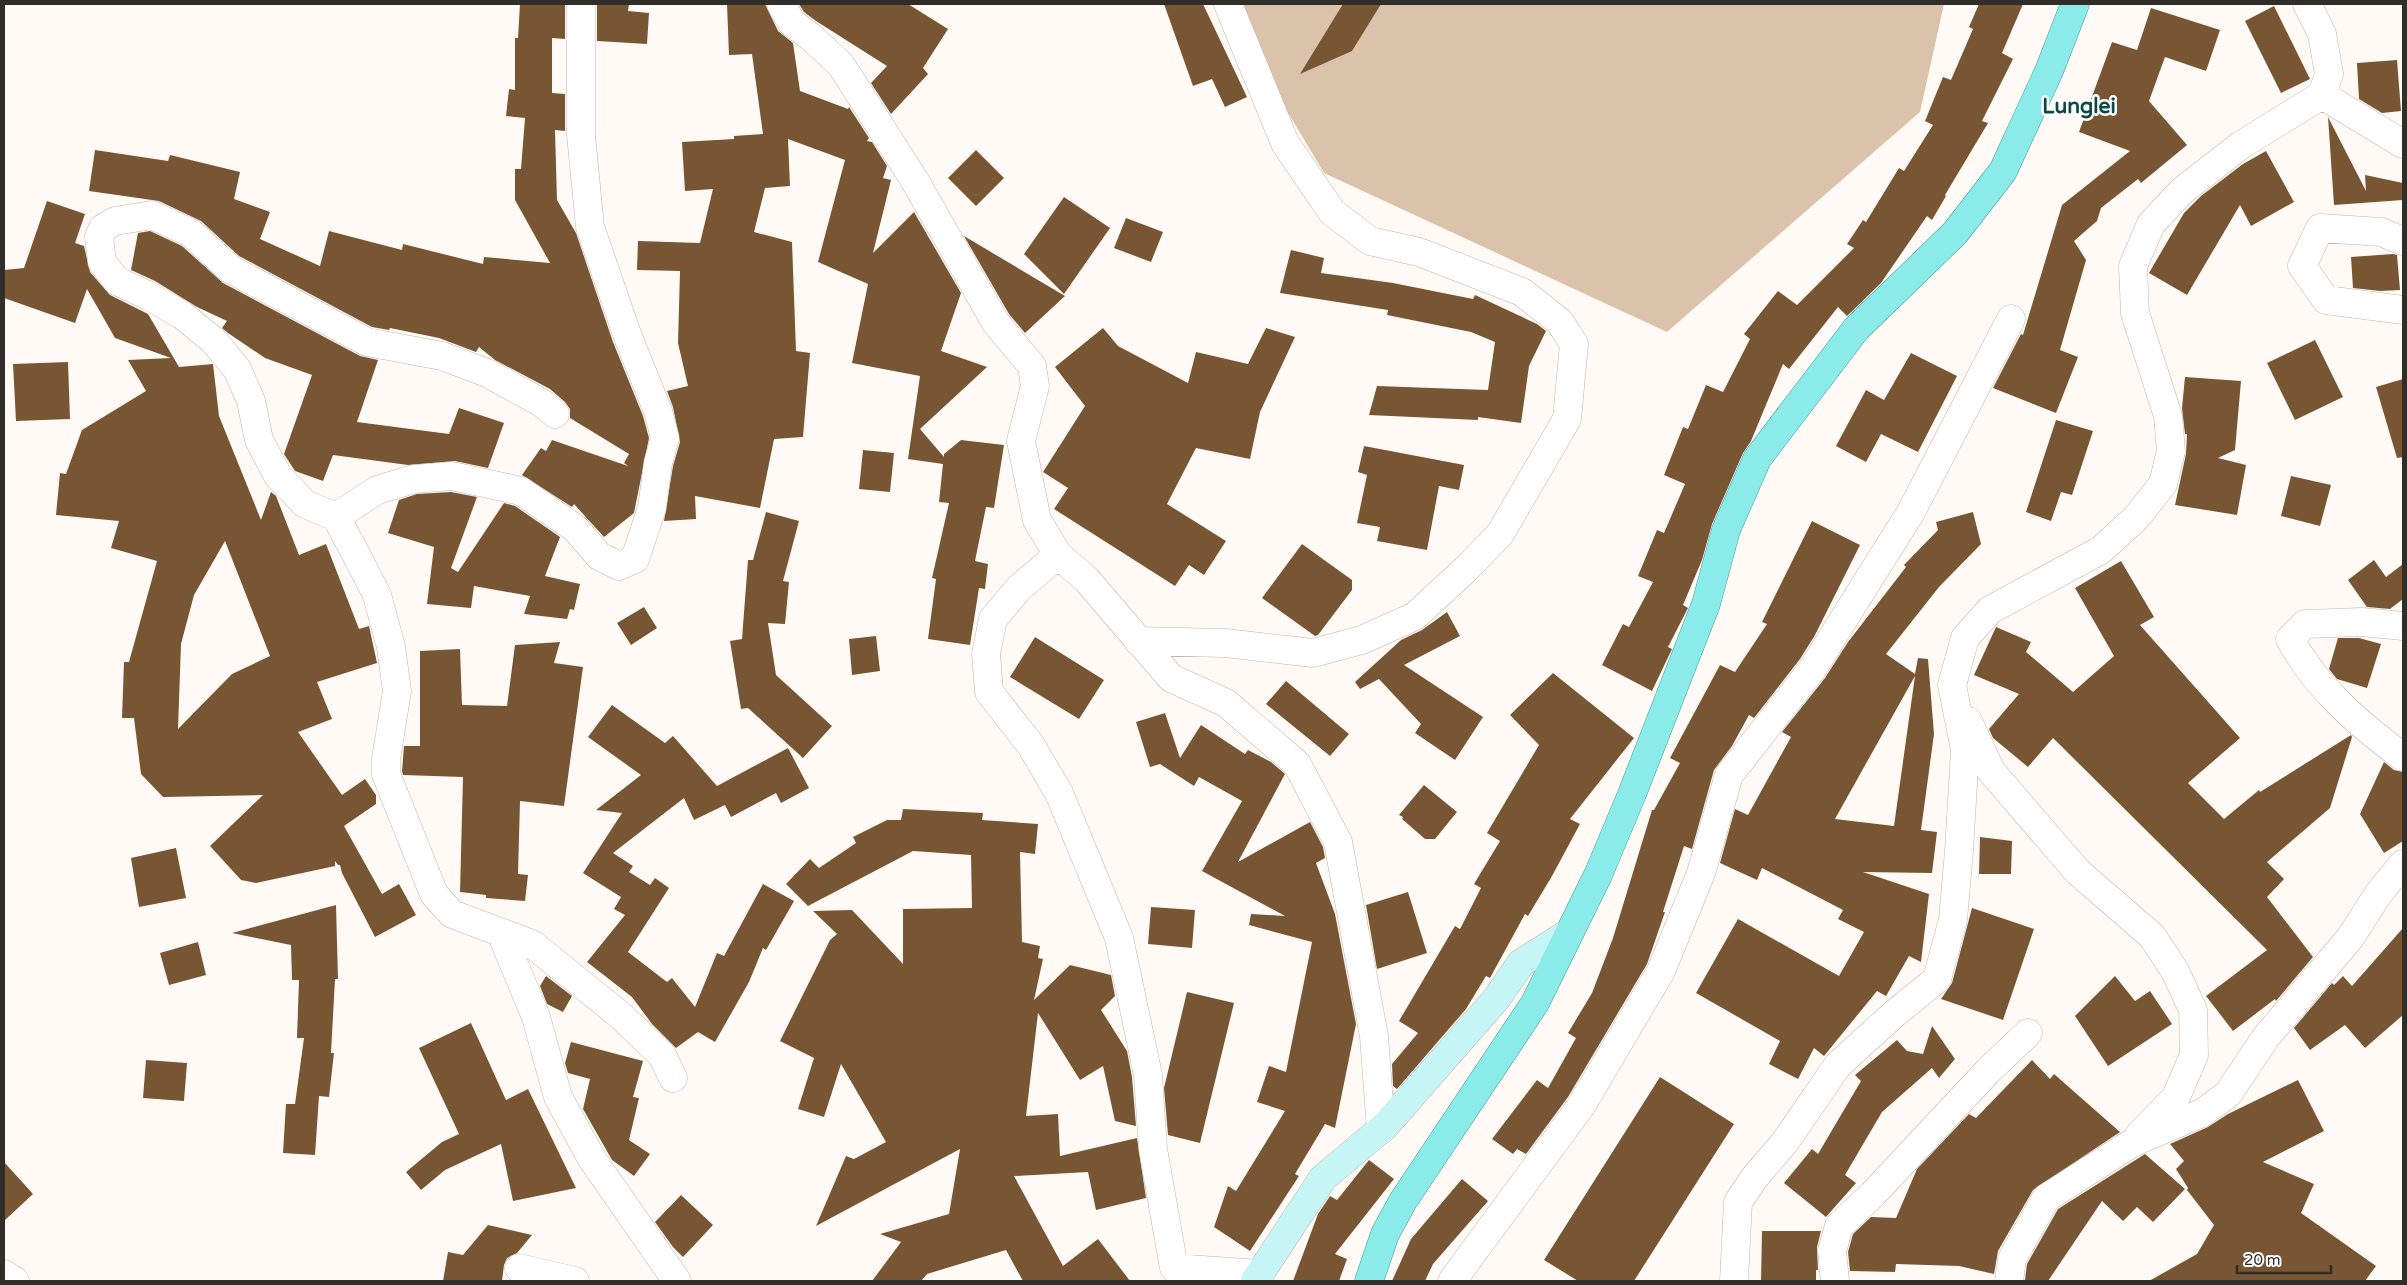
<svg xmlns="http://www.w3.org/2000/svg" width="2407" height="1285" font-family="'Varela Round',sans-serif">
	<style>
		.green { fill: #dbc2ab }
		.building { fill: #785533; fill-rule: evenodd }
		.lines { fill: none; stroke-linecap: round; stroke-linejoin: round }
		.minor-casing { stroke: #bfb4aa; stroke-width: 29 }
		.secondary-casing { stroke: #bfb4aa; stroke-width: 29 }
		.primary-casing { stroke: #39a09d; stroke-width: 29 }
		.minor { stroke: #fff; stroke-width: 28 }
		.secondary { stroke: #c5f5f4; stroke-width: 28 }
		.primary { stroke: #8bebe9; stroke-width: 28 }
		.labels { text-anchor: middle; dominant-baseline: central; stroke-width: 5; stroke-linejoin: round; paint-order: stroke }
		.district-label { font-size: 21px; font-weight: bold; fill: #094a49; stroke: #fff }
	</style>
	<rect width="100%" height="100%" fill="#fffaf6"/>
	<!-- green -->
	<path class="green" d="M 1237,4 L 1944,4 L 1920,112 L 1667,332 L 1324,173 L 1259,64 Z"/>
	<!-- building -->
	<path class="building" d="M 520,4 L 565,4 L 565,39 L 552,38 L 552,93 L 565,94 L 565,131 L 555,130 L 557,200 L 576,233 L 613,342 L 643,416 L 649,438 L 634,513 L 604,537 L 574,504 L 572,507 L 522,475 L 541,448 L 546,451 L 552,440 L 628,466 L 624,463 L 629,454 L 570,418 L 570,409 L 565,402 L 550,389 L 495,360 L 479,347 L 476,352 L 439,338 L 390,328 L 389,330 L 372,327 L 239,256 L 201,221 L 159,201 L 89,191 L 95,150 L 168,161 L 170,155 L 240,172 L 234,199 L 270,212 L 260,239 L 320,266 L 329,231 L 402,250 L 403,244 L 483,264 L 484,257 L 550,263 L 515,200 L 515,169 L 521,169 L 525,118 L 506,116 L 509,89 L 515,90 L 515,38 L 518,38 Z
		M 597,4 L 629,4 L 628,11 L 649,13 L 647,44 L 597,41 Z
		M 727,4 L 765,4 L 778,31 L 793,43 L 800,91 L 848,109 L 849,107 L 869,138 L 867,141 L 872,142 L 887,166 L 883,178 L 891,180 L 873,253 L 914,212 L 961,293 L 941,351 L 987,367 L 920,429 L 944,457 L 944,454 L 961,440 L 1004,445 L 994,508 L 986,507 L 975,561 L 988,564 L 985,589 L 979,588 L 970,645 L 928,639 L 936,579 L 932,578 L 949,503 L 939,502 L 943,464 L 908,459 L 920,376 L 852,363 L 868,284 L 818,262 L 845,160 L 788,139 L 790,186 L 765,188 L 754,232 L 792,242 L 796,351 L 810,353 L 803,437 L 774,439 L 760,508 L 695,496 L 696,519 L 664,521 L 673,466 L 680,442 L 673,407 L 667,391 L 688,386 L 678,343 L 680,271 L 637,270 L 638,241 L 700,243 L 713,189 L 685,191 L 682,142 L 734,139 L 734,136 L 763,134 L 752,54 L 729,55 Z
		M 799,4 L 908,4 L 948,29 L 923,68 L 928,74 L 891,114 L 871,83 L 887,66 L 816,21 L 804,12 Z
		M 1164,4 L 1203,4 L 1247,97 L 1225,107 L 1212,79 L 1193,86 Z
		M 1343,4 L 1381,4 L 1352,51 L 1300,74 Z
		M 1979,4 L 2023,4 L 2002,53 L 2013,59 L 1982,121 L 1988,123 L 1945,195 L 1946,196 L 1932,220 L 1927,216 L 1881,283 L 1847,316 L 1838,307 L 1789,369 L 1783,364 L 1751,441 L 1743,453 L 1712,524 L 1702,560 L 1683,605 L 1688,608 L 1668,647 L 1672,649 L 1652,691 L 1602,665 L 1623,624 L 1629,627 L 1653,582 L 1638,576 L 1657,530 L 1664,533 L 1685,484 L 1664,475 L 1683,427 L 1688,429 L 1706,385 L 1723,392 L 1750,339 L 1744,334 L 1778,291 L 1797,305 L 1854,248 L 1847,244 L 1863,220 L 1866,222 L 1899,168 L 1904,171 L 1933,125 L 1925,121 L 1943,77 L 1951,80 L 1973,29 L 1969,27 Z
		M 2274,6 L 2310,79 L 2281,93 L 2245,21 Z
		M 2151,8 L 2220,30 L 2206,71 L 2165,57 L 2149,101 L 2187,145 L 2141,183 L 2138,179 L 2101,208 L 2097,221 L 2074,241 L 2086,260 L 2060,350 L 2078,357 L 2056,413 L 1993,388 L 2021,334 L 2023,335 L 2062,205 L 2130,151 L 2079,132 L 2112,42 L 2137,50 Z
		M 2397,60 L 2401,111 L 2382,113 L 2359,99 L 2357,63 Z
		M 2328,117 L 2366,191 L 2365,175 L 2403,183 L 2403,200 L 2334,205 Z
		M 976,150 L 1004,178 L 976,206 L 948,178 Z
		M 2266,151 L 2294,202 L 2251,226 L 2240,205 L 2187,295 L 2149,273 L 2184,213 L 2201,196 L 2243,164 Z
		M 1064,197 L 1110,228 L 1064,294 L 1024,254 Z
		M 47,201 L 85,214 L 75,243 L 84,246 L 90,272 L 110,295 L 148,314 L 179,367 L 213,364 L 219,416 L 261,520 L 271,492 L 276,496 L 299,555 L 326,544 L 359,629 L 369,626 L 377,663 L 317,682 L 332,719 L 298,732 L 342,795 L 365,779 L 376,795 L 376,804 L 344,826 L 382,894 L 399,884 L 416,915 L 375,937 L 342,873 L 340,865 L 338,865 L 335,861 L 335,866 L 256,883 L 241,880 L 210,846 L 263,795 L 163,797 L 141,774 L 134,718 L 122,718 L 124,662 L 129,662 L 157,561 L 111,548 L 119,521 L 56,515 L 60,473 L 66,474 L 82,430 L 146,391 L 128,360 L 171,358 L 115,338 L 87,289 L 75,323 L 4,298 L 4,270 L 24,268 ZM 225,541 L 270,656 L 232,674 L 178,729 L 181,644 L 194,595 Z
		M 1126,218 L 1163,232 L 1151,262 L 1114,248 Z
		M 150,231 L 182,246 L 223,283 L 360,356 L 378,360 L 357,422 L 449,434 L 459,408 L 504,423 L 488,468 L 455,461 L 408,465 L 333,455 L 323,481 L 295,471 L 284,454 L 312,375 L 265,358 L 228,333 L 222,328 L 227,321 L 197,307 L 155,281 L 131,270 L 138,233 Z
		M 964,236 L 1065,296 L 1025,333 L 1009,314 Z
		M 1291,250 L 1324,258 L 1321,273 L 1393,283 L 1473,299 L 1475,295 L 1537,324 L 1546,331 L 1529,366 L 1521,423 L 1478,417 L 1478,420 L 1369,415 L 1377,386 L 1488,390 L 1495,342 L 1471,332 L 1387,315 L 1388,310 L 1280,293 Z
		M 2393,254 L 2397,255 L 2400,290 L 2380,291 L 2353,288 L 2351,257 Z
		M 1103,328 L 1118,346 L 1188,383 L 1196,352 L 1248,364 L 1266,328 L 1295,337 L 1260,412 L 1250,459 L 1196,448 L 1167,504 L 1226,541 L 1204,575 L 1189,565 L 1175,586 L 1054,509 L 1068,488 L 1043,472 L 1085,406 L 1055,367 Z
		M 2315,340 L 2343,397 L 2295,420 L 2267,363 Z
		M 1911,353 L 1957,376 L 1918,452 L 1881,434 L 1866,462 L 1836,446 L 1866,390 L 1884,400 Z
		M 68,362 L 70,419 L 16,421 L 13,364 Z
		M 2185,377 L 2241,381 L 2235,450 L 2218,458 L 2246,465 L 2237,515 L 2175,505 L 2186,454 L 2187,434 L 2185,434 L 2182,408 Z
		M 2403,379 L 2403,457 L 2397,458 L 2376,387 Z
		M 2056,420 L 2093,431 L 2072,495 L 2061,492 L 2051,521 L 2026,512 Z
		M 1364,446 L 1464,465 L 1459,490 L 1439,486 L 1427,550 L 1377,541 L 1380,527 L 1357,523 L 1367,475 L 1358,472 Z
		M 863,450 L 894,453 L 890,492 L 859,489 Z
		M 2291,476 L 2331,485 L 2320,526 L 2281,516 Z
		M 451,492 L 477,497 L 451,568 L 458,572 L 504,503 L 515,506 L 560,537 L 545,576 L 580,584 L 574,610 L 570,609 L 567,619 L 524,614 L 530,596 L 474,586 L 471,608 L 427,604 L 434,547 L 388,533 L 399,500 L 417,494 Z
		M 766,512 L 799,521 L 783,581 L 789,582 L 785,624 L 768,623 L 776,675 L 832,726 L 803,758 L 748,708 L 741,709 L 730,641 L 742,639 L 748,560 L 753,560 Z
		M 1973,512 L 1981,544 L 1939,587 L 1886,654 L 1915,674 L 1918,658 L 1928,659 L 1934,734 L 1921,830 L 1937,832 L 1932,873 L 1863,872 L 1929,894 L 1921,962 L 1909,956 L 1886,996 L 1877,991 L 1824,1056 L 1814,1048 L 1798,1079 L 1769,1064 L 1780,1041 L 1696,993 L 1738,919 L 1839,976 L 1864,932 L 1838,919 L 1843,910 L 1762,868 L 1757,880 L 1720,863 L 1735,809 L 1748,815 L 1791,737 L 1782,732 L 1825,678 L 1848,642 L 1906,567 L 1904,565 L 1938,530 L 1936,522 ZM 1915,676 L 1894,826 L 1835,819 Z
		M 1812,521 L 1860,545 L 1815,635 L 1800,659 L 1754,718 L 1749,715 L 1732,746 L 1714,770 L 1692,849 L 1684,846 L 1663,912 L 1665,912 L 1647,964 L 1568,1097 L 1526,1154 L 1517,1149 L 1513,1154 L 1492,1139 L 1537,1080 L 1548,1088 L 1576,1038 L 1568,1033 L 1592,993 L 1613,938 L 1652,810 L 1654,810 L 1680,763 L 1670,758 L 1720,665 L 1735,672 L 1767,624 L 1762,622 Z
		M 1302,544 L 1352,580 L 1352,590 L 1318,635 L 1315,636 L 1262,598 Z
		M 2374,560 L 2386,577 L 2403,564 L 2403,599 L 2390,609 L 2367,607 L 2348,580 Z
		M 2121,561 L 2154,617 L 2140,625 L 2240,738 L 2188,783 L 2224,819 L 2259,790 L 2260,792 L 2351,735 L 2352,737 L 2330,808 L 2267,862 L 2284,879 L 2267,897 L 2313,957 L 2276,1001 L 2275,999 L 2233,1031 L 2206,996 L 2267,950 L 2053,738 L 2028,767 L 1993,738 L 1989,729 L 2019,694 L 1974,675 L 1996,627 L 2031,642 L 2026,652 L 2073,692 L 2114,656 L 2075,588 Z
		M 644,607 L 657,628 L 631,645 L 617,623 Z
		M 1447,612 L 1460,636 L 1404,665 L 1483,717 L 1455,760 L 1415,733 L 1421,724 L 1379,679 L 1360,689 L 1355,682 L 1401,640 L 1422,630 Z
		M 876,636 L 880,671 L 852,675 L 849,639 Z
		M 1035,637 L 1104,680 L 1079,719 L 1010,677 Z
		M 2338,638 L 2359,638 L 2381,644 L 2367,688 L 2337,679 L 2329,669 Z
		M 560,642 L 554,663 L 583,667 L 564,806 L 520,801 L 518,874 L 528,875 L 525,901 L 486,898 L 486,895 L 460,892 L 463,777 L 403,775 L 402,771 L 404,746 L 420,746 L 420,651 L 460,649 L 462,705 L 507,706 L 515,645 Z
		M 1553,673 L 1634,738 L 1570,819 L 1580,824 L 1552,876 L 1528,916 L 1525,914 L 1490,978 L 1486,976 L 1466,1009 L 1397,1089 L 1393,1086 L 1392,1064 L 1418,1033 L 1399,1021 L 1455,926 L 1460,929 L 1481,888 L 1474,884 L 1500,841 L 1487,833 L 1539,745 L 1510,715 Z
		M 1286,681 L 1349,734 L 1330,756 L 1266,704 Z
		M 612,705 L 665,743 L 673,736 L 717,786 L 788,748 L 809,788 L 781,803 L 776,793 L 731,817 L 725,805 L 694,820 L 684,798 L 613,853 L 633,866 L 629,872 L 650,885 L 655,878 L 669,888 L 628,952 L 667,982 L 672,978 L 695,1007 L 717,953 L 724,956 L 763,884 L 794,901 L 766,950 L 763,948 L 749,982 L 715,1042 L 698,1032 L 676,1048 L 652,1024 L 632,997 L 587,962 L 625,915 L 614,909 L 621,897 L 583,873 L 622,813 L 596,810 L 641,775 L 588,737 Z
		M 1165,713 L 1180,758 L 1201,725 L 1245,754 L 1248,750 L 1271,762 L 1285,774 L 1238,862 L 1310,822 L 1323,847 L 1325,858 L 1316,863 L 1335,914 L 1356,1024 L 1335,1128 L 1325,1124 L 1295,1174 L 1299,1176 L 1250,1251 L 1214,1227 L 1228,1186 L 1236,1191 L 1285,1111 L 1257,1102 L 1269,1066 L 1286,1072 L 1312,942 L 1249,925 L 1251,914 L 1285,916 L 1202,871 L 1242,801 L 1199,777 L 1194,786 L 1160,764 L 1150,767 L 1136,722 Z
		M 2384,762 L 2394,770 L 2403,772 L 2403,841 L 2384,853 L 2360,814 Z
		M 1424,785 L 1457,812 L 1435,839 L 1425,839 L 1402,819 L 1403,817 L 1399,815 Z
		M 903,809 L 983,813 L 982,820 L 1038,824 L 1035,854 L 1020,852 L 1022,942 L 1040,946 L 1038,958 L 1043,959 L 1034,1000 L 1070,965 L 1111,975 L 1115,996 L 1101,1010 L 1127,1051 L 1132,1077 L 1136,1126 L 1115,1121 L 1103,1066 L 1080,1080 L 1038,1013 L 1026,1116 L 1058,1114 L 1060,1156 L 1137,1138 L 1146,1198 L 1096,1210 L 1088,1172 L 1014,1176 L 1063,1266 L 1098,1239 L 1130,1281 L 1023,1281 L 1006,1250 L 927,1274 L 921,1281 L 872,1281 L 901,1242 L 880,1234 L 949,1214 L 960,1149 L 816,1226 L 846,1156 L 854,1159 L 886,1142 L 841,1064 L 824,1117 L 798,1109 L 814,1058 L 780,1041 L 830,940 L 837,934 L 813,911 L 852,910 L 903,964 L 903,909 L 972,908 L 971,855 L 913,851 L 808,906 L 786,884 L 810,859 L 819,868 L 856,843 L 853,837 L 887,820 L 901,820 Z
		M 1980,837 L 2012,841 L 2011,874 L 1979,874 Z
		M 176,848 L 186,898 L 139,907 L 131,858 Z
		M 1408,892 L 1427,953 L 1377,969 L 1366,905 Z
		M 336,905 L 338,979 L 335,979 L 331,1053 L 334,1053 L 329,1097 L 319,1096 L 315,1155 L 283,1153 L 286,1104 L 295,1104 L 304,1038 L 297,1038 L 299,980 L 292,980 L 291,945 L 232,933 Z
		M 1151,907 L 1195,910 L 1192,948 L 1148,944 Z
		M 1972,908 L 2034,929 L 2003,1020 L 1941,999 L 1952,983 Z
		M 2403,928 L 2403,1015 L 2365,1048 L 2345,1025 L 2310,1050 L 2294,1028 L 2332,983 L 2334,985 L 2343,976 L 2352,986 Z
		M 198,942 L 206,975 L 169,985 L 160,953 Z
		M 546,976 L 572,996 L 563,1012 L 547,1004 L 540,986 Z
		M 2115,976 L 2135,1001 L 2150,991 L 2172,1024 L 2108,1066 L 2075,1016 Z
		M 1187,992 L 1234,1003 L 1200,1143 L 1168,1135 L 1164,1088 Z
		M 471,1023 L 506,1100 L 528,1089 L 576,1188 L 513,1201 L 501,1144 L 445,1170 L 421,1190 L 406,1172 L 442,1142 L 459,1134 L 419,1048 Z
		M 1932,1026 L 1955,1059 L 1939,1078 L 1932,1068 L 1882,1112 L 1845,1175 L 1856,1183 L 1826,1217 L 1784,1183 L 1812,1149 L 1818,1154 L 1861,1081 L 1855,1075 L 1897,1040 L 1907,1051 L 1923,1054 Z
		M 571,1042 L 643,1061 L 633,1097 L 639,1098 L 629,1140 L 650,1154 L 634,1176 L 612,1160 L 583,1109 L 590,1079 L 568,1073 L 565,1063 Z
		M 146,1060 L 187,1063 L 184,1101 L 143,1098 Z
		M 2032,1060 L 2050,1079 L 2054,1074 L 2120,1132 L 2033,1190 L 1998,1251 L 1994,1274 L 1959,1266 L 1896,1264 L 1895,1272 L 1850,1271 L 1848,1252 L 1853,1234 L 1871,1217 L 1896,1218 L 1917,1169 L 1969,1114 L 1976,1118 Z
		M 1660,1077 L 1734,1124 L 1634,1281 L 1578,1281 L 1544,1260 Z
		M 2298,1080 L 2324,1131 L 2263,1162 L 2314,1184 L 2301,1213 L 2376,1266 L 2365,1281 L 2149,1281 L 2197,1254 L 2214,1225 L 2187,1190 L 2188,1188 L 2176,1169 L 2184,1161 L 2170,1144 L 2208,1127 L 2228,1114 Z
		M 2145,1154 L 2185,1189 L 2153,1222 L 2137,1207 L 2123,1221 L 2102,1201 L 2048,1281 L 2025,1280 L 2027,1264 L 2058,1209 Z
		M 1369,1160 L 1394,1179 L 1335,1254 L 1347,1259 L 1339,1281 L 1293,1281 L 1318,1214 L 1330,1196 L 1337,1200 Z
		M 4,1162 L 33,1194 L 4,1221 Z
		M 1462,1179 L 1488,1201 L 1433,1264 L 1425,1281 L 1392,1281 L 1411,1239 Z
		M 681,1195 L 713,1225 L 683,1257 L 673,1247 L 655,1222 Z
		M 488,1225 L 532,1235 L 517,1253 L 507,1258 L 504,1265 L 502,1281 L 443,1281 L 448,1252 L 463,1255 Z
		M 1762,1231 L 1821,1231 L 1817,1247 L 1818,1270 L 1816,1270 L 1816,1281 L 1761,1281 Z"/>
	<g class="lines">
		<defs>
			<path id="minor" d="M 781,4 L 792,23 L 811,37 L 841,65 L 915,181 L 996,323 L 1032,366 L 1035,386 L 1021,441 L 1037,520 L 1058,555 L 1086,579 L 1171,678 L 1226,703 L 1297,764 L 1338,842 L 1374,1036 L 1381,1130
				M 2322,95 L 2403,144
				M 2403,241 L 2381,232 L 2320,228 L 2302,266 L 2326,300 L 2403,310
				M 555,414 L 542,403 L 487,373 L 442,356 L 367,342 L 230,269 L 191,233 L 152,215 L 115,221 L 103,228 L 99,237 L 102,262 L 117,281 L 147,295 L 182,315 L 214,341 L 237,369 L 251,401 L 259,440 L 278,476 L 305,504 L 336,517 L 359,560 L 377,595 L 391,647 L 397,691 L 386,759 L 386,774 L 434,894 L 452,914 L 532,944 L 620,1015 L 662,1055 L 673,1078
				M 336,517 L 377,490 L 414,479 L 452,476 L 521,491 L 576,529 L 599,556 L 619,566 L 635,559 L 652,508 L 658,463 L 665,438 L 658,411 L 628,337 L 590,227 L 581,135 L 581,4
				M 1058,555 L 1019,588 L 993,619 L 986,654 L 989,692 L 1030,744 L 1059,793 L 1119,938 L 1148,1075 L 1153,1149 L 1174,1268 L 1258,1274
				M 2403,626 L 2362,622 L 2305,624 L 2290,639 C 2317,689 2359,724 2403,757
				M 1138,641 L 1225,643 L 1313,653 L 1362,640 L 1415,616 L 1466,569 L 1500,534 L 1567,419 L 1574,344 L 1560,322 L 1522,292 L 1419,252 L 1370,241 L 1332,212 L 1285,143 L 1228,4
				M 1968,721 L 1991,771 L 2078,872 L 2152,936 L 2175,971 L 2193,1010 L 2194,1055 L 2176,1097 L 2139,1135
				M 501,933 L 536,1017 L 558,1097 L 592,1159 L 677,1281
				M 519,1268 L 575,1281
				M 4,1274 L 15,1281
				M 1452,1281 L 1581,1106 L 1661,971 L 1701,873 L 1729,775 L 1813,668 L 1911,512 L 2011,319
				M 1734,1281 L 1738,1202 L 1755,1177 L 1785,1142 L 1838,1065 L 1894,1014 L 1937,979 L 1953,920 L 1959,851 L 1965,750 L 1952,685 L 1965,638 L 1990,610 L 2101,550 L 2136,518 L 2163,484 L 2171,451 L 2168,416 L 2135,313 L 2133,266 L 2151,224 L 2182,191 L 2241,145 L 2322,95 L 2329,74 L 2322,34 L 2307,4
				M 1835,1281 L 1832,1251 L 1839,1226 L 1873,1194 L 1988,1071 L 2028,1033
				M 2009,1281 L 2012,1259 L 2046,1198 L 2132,1143 L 2202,1113 L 2228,1094 L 2266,1037 L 2350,938 L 2379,893 L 2403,864"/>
			<path id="secondary" d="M 1255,1281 L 1323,1178 L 1386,1125 L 1497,998 L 1521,963 L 1567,934"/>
			<path id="primary" d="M 1369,1281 L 1385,1234 L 1403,1201 L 1535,1003 L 1598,875 L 1632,794 L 1706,604 L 1726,530 L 1757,459 L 1856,329 L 1955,233 L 2003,171 L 2049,71 L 2075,4"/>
		</defs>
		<!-- minor casing -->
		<use href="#minor" class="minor-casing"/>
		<!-- secondary casing -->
		<use href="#secondary" class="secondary-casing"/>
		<!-- primary casing -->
		<use href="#primary" class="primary-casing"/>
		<!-- minor -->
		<use href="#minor" class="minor"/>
		<!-- secondary -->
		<use href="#secondary" class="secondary"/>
		<!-- primary -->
		<use href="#primary" class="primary"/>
	</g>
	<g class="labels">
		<!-- district labels -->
		<g class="district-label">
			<text x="2079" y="106">Lunglei</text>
		</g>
	</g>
	<!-- border -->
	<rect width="2407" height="1285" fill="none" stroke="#312d29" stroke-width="10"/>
	<!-- scale -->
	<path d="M2237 1265v8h94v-8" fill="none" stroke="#312d29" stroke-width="2.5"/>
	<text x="2244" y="1265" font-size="15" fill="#312d29" stroke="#ffffff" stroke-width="4" paint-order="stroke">20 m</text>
</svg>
